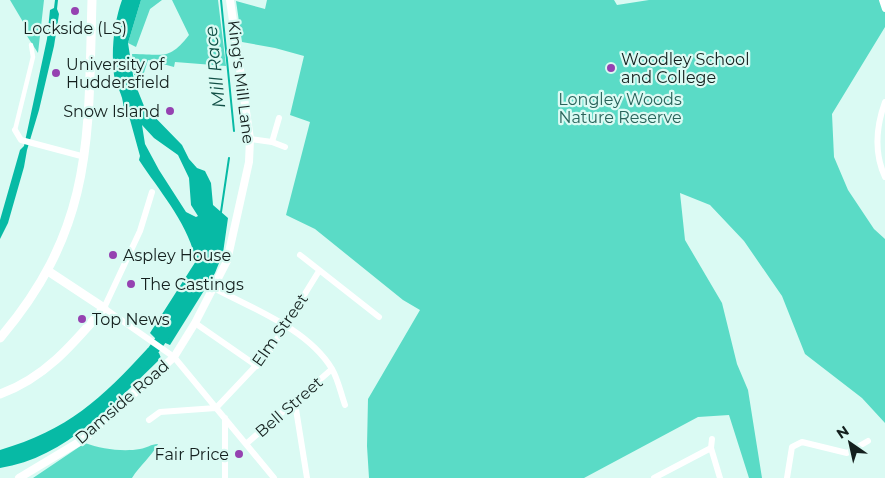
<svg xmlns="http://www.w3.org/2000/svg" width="885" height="478" font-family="Montserrat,sans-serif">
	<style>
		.green { fill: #5adbc6 }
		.water { fill: #07baa5; fill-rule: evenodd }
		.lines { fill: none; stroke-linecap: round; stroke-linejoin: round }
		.stream { stroke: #07baa5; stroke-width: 2 }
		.river { stroke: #07baa5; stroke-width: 11 }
		.pedestrian { stroke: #fff; stroke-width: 4.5 }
		.minor { stroke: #fff; stroke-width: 6 }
		.tertiary { stroke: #fff; stroke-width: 8 }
		.secondary { stroke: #fff; stroke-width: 9 }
		.poi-dot { fill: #9542b1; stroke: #dafaf3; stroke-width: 2 }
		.labels { text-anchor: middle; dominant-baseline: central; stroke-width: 4.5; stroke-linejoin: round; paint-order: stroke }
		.poi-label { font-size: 16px; fill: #14201e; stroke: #dafaf3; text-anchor: start }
		.street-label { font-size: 16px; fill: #14201e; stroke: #dafaf3 }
		.park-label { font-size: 16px; fill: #29635a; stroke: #dafaf3 }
		.water-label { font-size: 18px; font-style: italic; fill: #114f46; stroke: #dafaf3 }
	</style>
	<rect width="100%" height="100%" fill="#dafaf3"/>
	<!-- green -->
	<path class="green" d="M 10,0 L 44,0 L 38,53 L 27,36 L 29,32 Z
		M 141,0 L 162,0 L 150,9 L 136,47 L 128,43 Z
		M 172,0 L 218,0 L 226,66 L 175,62 L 174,67 L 148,60 L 143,76 L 134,75 L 132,54 C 163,54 169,61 189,35 Z
		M 267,0 L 614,0 L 617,5 L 649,0 L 885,0 L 885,27 L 832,114 L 834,157 L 848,190 L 874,229 L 885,239 L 885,423 L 862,398 L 805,354 L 782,296 L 744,241 L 710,205 L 680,193 L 685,240 L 722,303 L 737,364 L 748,390 L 762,478 L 749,478 L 729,415 L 698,417 L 584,478 L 369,478 L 367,446 L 368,399 L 420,310 L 403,300 L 315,229 L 286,215 L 310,122 L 290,115 L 304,56 L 275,48 L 242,42 L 236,1 L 265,9 Z
		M 85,443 C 101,449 123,452 140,449 C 147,448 151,444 158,444 C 152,456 140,465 132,478 L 33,478 Z"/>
	<!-- water -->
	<path class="water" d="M 55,0 L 58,0 L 57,9 L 59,14 L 54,46 L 39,110 L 27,150 L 24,167 L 8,223 L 0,239 L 0,220 L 20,150 L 24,146 L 47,39 L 50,10 L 54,8 Z
		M 122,0 L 141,0 L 128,43 L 134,81 L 144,106 L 182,145 L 189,159 L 197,168 L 205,171 L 211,183 L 213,205 L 228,218 L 223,253 L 215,273 L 170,345 L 156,339 L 150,333 L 196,261 C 188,223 160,192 139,160 L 140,156 L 129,116 L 126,115 L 127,110 L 123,109 C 125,98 116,86 114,75 C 111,51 114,22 122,0 ZM 142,125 L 154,138 L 178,155 L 189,178 L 191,205 L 198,216 L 196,217 L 186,212 L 159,170 L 145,144 Z
		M 148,348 L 159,353 L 161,358 C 115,402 66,458 0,468 L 0,450 C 68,430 101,399 148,348 Z"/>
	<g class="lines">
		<!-- stream -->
		<path class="stream" d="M 221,0 L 234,131
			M 221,212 L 229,158"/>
		<!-- river -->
		<path class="river" d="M 144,363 L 168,330"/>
		<!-- pedestrian -->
		<path class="pedestrian" d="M 15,130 L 33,57 L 31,45"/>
		<!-- minor -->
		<path class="minor" d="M 882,0 L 885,9
			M 885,102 C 876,127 874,153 885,177
			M 15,130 L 21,140 L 85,157
			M 250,139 L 272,142 L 285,147
			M 272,142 L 279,118
			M 152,192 L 140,231 L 104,308 L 174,357 L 274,478
			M 300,255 L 379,317
			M 214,288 C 253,309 308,329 332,369 C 338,379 341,394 345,405
			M 195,323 L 257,366
			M 295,403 L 307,478
			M 149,420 L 160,412 L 216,408 L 269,352 L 319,271
			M 712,439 L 711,448 L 720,478
			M 246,444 L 332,369
			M 225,478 L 225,418
			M 654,478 L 711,448
			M 787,478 L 792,447 L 802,442 L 847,453 L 868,441"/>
		<!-- tertiary -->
		<path class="tertiary" d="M 19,478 L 84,439 L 174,357 L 195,323 L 227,261 L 249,162 L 250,139 L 230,0"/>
		<!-- secondary -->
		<path class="secondary" d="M 0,338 C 95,226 88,137 92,0
			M 0,394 C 45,378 74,343 104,308 L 48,271"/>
	</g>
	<!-- markers -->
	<g class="poi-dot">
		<circle cx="75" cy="11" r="5"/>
		<circle cx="611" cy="68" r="5"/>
		<circle cx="56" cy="73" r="5"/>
		<circle cx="170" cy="111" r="5"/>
		<circle cx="113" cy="255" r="5"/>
		<circle cx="131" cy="284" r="5"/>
		<circle cx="82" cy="319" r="5"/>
		<circle cx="239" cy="454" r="5"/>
	</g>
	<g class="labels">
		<!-- poi labels -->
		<g class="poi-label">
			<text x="75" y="28" text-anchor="middle">Lockside (LS)</text>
			<text x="621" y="59">Woodley School<tspan x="621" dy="18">and College</tspan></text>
			<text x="66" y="64">University of<tspan x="66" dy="18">Huddersfield</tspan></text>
			<text x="160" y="111" text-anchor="end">Snow Island</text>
			<text x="123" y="255">Aspley House</text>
			<text x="141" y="284">The Castings</text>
			<text x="92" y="319">Top News</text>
			<text x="229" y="454" text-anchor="end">Fair Price</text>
		</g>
		<!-- street labels -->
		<g class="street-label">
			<text transform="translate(241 82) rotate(83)">King's Mill Lane</text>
			<text transform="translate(280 330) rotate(-55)">Elm Street</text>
			<text transform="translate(122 402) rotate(-41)">Damside Road</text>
			<text transform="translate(289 407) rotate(-41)">Bell Street</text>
		</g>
		<!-- park labels -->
		<g class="park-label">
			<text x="620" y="99">Longley Woods<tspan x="620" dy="18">Nature Reserve</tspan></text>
		</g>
		<!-- water labels -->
		<g class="water-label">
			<text transform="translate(215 67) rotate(-96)">Mill Race</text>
		</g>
	</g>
	<!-- north arrow -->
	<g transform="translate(850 443) rotate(326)" stroke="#dafaf3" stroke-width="4" paint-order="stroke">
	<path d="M0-4L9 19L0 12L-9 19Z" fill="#14201e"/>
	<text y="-8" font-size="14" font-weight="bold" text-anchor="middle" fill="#14201e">N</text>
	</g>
</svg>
